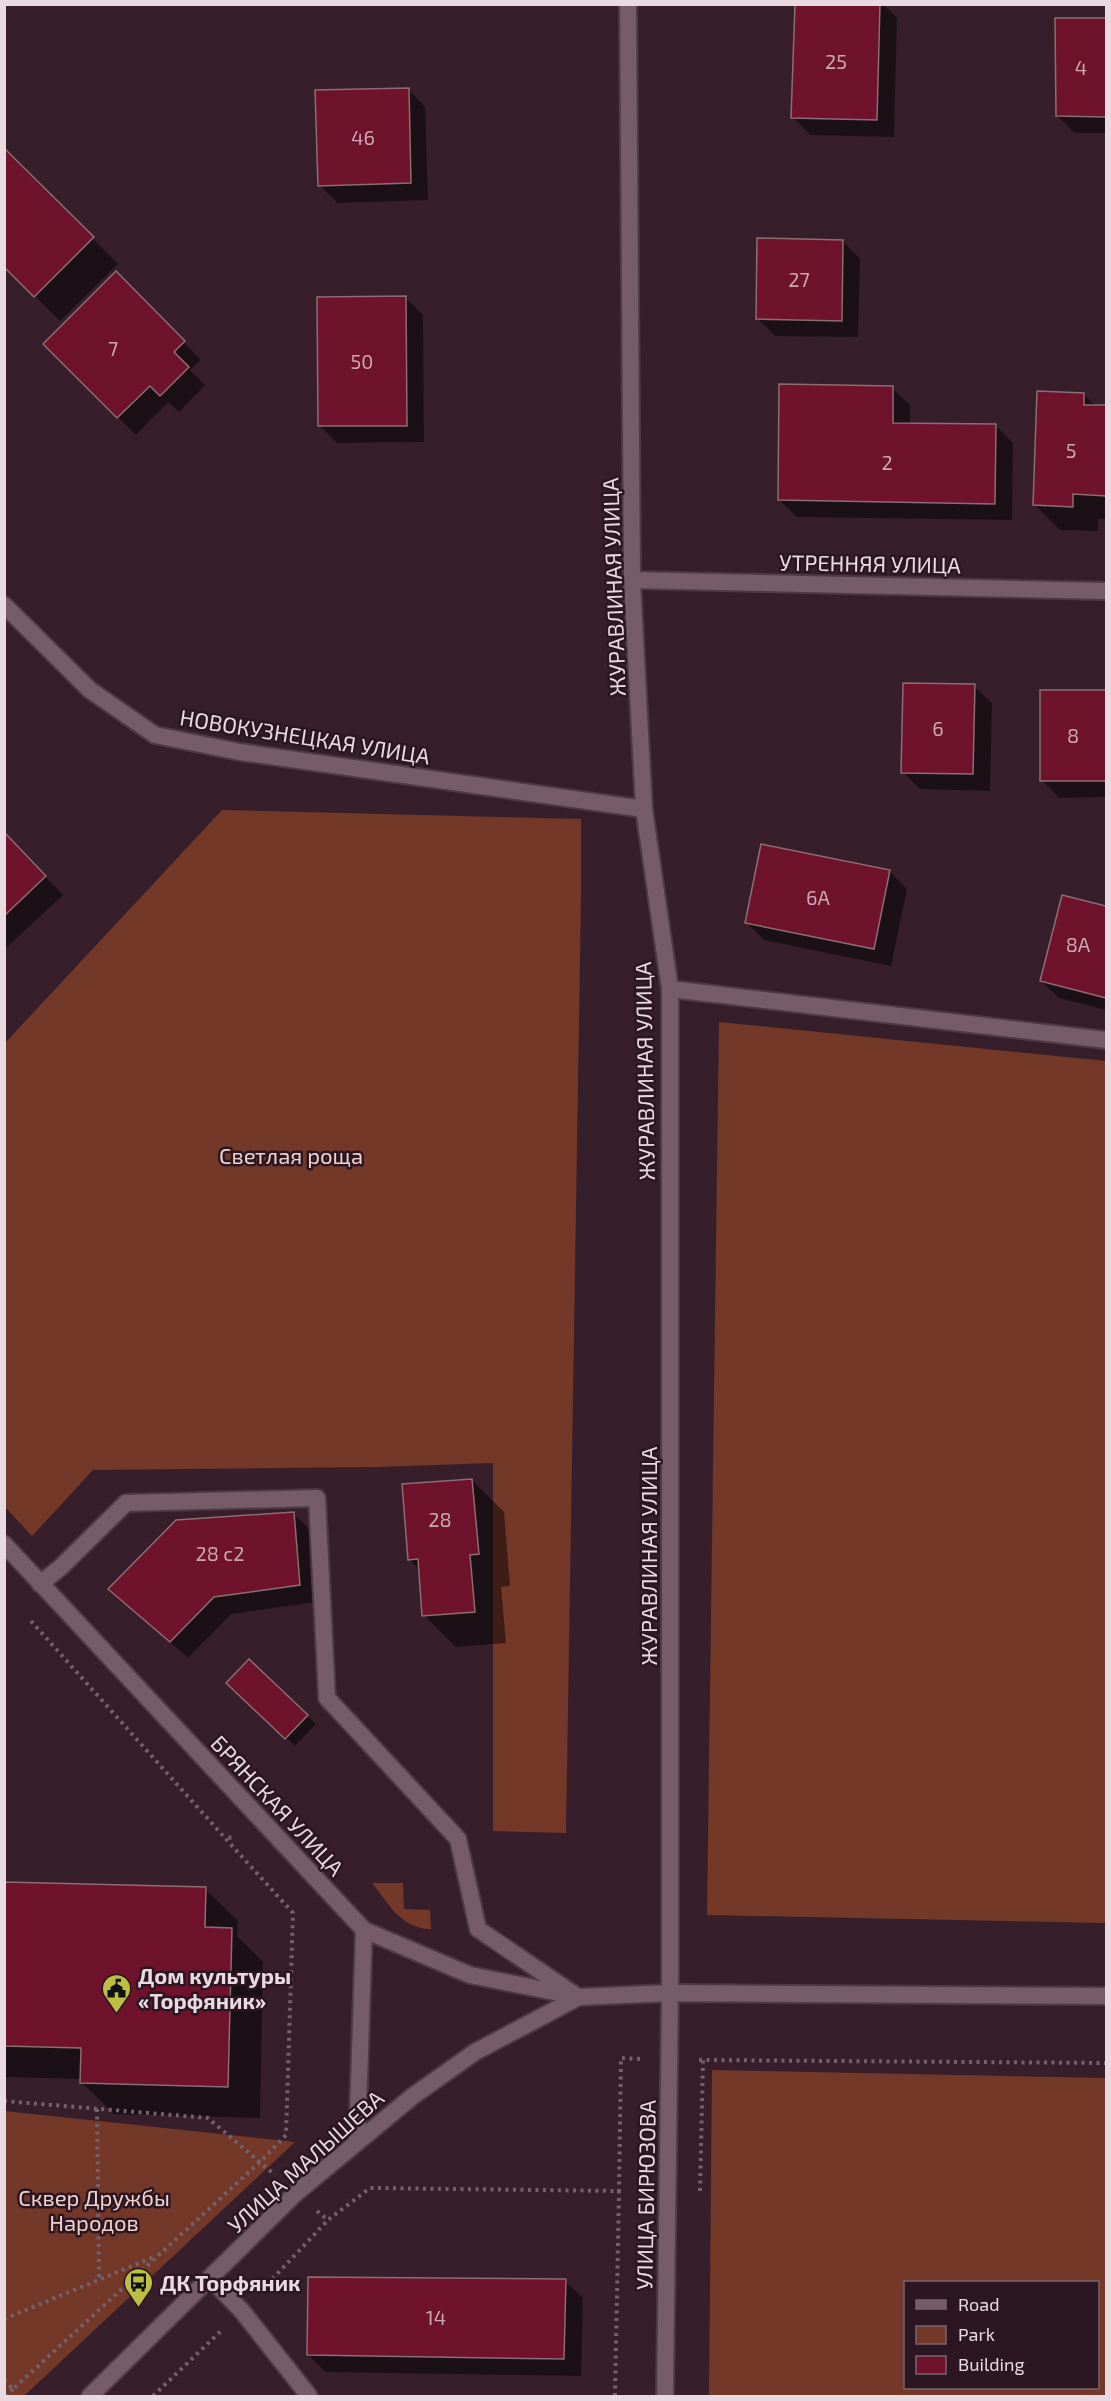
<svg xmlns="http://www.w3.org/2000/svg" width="1111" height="2401" font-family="'Exo 2',sans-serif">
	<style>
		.green { fill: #733828; fill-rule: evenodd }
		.shadow { fill: #0007 }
		.building { fill: #6f122b; stroke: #8c6d70; stroke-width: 1.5 }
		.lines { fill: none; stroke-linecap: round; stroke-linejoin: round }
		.service-casing { stroke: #4e3a45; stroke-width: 20 }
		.minor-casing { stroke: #4e3a45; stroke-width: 20 }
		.tertiary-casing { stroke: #4e3a45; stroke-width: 20 }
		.path { stroke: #75616b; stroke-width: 4; stroke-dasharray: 3 4.5; stroke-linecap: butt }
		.service { stroke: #765b68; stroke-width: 16 }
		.minor { stroke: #765b68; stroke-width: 16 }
		.tertiary { stroke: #765b68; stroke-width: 16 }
		.labels { text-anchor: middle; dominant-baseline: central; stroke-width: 5; stroke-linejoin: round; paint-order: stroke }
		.number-label { font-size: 20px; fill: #caa7b4 }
		.street-label { font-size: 22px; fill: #e9d9e1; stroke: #2c1622 }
		.park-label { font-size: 22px; fill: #edd3cb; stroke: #2c1622 }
		.poi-label { font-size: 22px; font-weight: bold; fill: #e9d9e1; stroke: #2c1622; text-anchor: start }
	</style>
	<rect width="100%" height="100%" fill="#361f2b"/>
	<!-- green -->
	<path class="green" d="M 222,810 L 581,819 L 581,896 L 566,1833 L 493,1831 L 493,1463 L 377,1467 L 93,1470 L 32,1536 L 5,1507 L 5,1043 Z
		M 719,1022 L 1106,1061 L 1106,1923 L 707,1915 Z
		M 372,1883 L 403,1883 L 404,1909 L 430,1910 L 431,1929 C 401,1929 389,1904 372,1883 Z
		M 712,2070 L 1106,2078 L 1106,2396 L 709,2396 ZM 1098,2282 L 1098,2388 L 906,2388 L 906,2282 Z
		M 5,2111 L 295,2142 L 24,2396 L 5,2396 Z"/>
	<!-- shadow -->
	<path class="shadow" d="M 796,4 L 883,4 L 897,18 L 894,137 L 810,135 L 793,117 Z
		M 1057,19 L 1106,19 L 1106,133 L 1075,133 L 1057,116 Z
		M 408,89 L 425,107 L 428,200 L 337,203 L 320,185 Z
		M 4,150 L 118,264 L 60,321 L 4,265 Z
		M 843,241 L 860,259 L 858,337 L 775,336 L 757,318 Z
		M 116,273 L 201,360 L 190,370 L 205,385 L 179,412 L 168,402 L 136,435 L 45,344 Z
		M 405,297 L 423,315 L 424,442 L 337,443 L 320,426 Z
		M 892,388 L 910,405 L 910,424 L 996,426 L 1013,443 L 1012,520 L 797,517 L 779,500 Z
		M 1084,394 L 1096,407 L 1106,407 L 1106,519 L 1098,519 L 1098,531 L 1060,530 L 1035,505 Z
		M 974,686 L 992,703 L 990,791 L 920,789 L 903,772 Z
		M 1041,691 L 1106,691 L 1106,797 L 1059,798 L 1042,780 Z
		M 4,833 L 63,895 L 4,950 Z
		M 890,872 L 907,889 L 891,966 L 764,940 L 746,922 Z
		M 1063,897 L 1106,908 L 1106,1010 L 1059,998 L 1041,981 Z
		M 472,1480 L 504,1512 L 510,1586 L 501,1587 L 506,1643 L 456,1647 L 424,1615 L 420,1570 L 410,1560 Z
		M 293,1513 L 311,1531 L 316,1602 L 231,1614 L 188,1658 L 111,1589 Z
		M 250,1661 L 316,1724 L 295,1746 L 228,1683 Z
		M 4,1883 L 205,1889 L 238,1921 L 237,1936 L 263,1962 L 260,2118 L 114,2114 L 81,2082 L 82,2079 L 4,2077 Z
		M 565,2281 L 583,2298 L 581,2376 L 326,2372 L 308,2355 Z"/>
	<!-- building -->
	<path class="building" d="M 795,4 L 880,4 L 877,120 L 791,118 Z
		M 1055,18 L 1106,18 L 1106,117 L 1056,116 Z
		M 409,88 L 411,183 L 318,186 L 315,90 Z
		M 4,148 L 94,237 L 34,297 L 4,267 Z
		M 757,238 L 843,240 L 842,321 L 756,319 Z
		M 116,271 L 185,341 L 174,352 L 189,367 L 160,396 L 150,386 L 117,418 L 43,344 Z
		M 406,296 L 407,426 L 318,426 L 317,297 Z
		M 779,384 L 893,386 L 893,423 L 996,424 L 995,504 L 778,500 Z
		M 1037,391 L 1084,393 L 1084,405 L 1106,405 L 1106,496 L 1073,494 L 1073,507 L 1033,505 Z
		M 903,683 L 975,684 L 973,774 L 901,773 Z
		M 1040,690 L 1106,690 L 1106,781 L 1040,781 Z
		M 4,832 L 46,876 L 4,916 Z
		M 761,844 L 890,870 L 874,949 L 745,923 Z
		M 1062,895 L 1106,906 L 1106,998 L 1040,981 Z
		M 472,1479 L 479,1554 L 470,1555 L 475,1612 L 422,1616 L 418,1559 L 408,1560 L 402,1484 Z
		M 294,1512 L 300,1585 L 214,1597 L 170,1642 L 108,1589 L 176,1520 Z
		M 249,1659 L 308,1715 L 285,1739 L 226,1683 Z
		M 4,1882 L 206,1887 L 205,1927 L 232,1928 L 228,2087 L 80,2083 L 81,2048 L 4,2046 Z
		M 308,2277 L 566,2279 L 564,2359 L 307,2355 Z"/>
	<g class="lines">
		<defs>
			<path id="service" d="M 670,989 L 1106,1040
				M 40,1584 L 61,1567 L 126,1503 L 317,1498 L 327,1698 L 458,1839 L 478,1929 L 578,1997
				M 357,2142 L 364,1930
				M 210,2278 L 242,2311 L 309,2396"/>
			<path id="minor" d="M 628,4 L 632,580 L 644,809 L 670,989 L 670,1993 L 665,2396
				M 632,580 L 1106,591
				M 4,605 L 90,690 L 155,735 L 240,752 L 644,809
				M 4,1544 L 364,1930 L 470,1975 L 579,1997"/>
			<path id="tertiary" d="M 90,2396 L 296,2193 L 413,2096 L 475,2052 L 579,1997 L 670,1993 L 1106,1996"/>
		</defs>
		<!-- service casing -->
		<use href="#service" class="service-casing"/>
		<!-- minor casing -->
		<use href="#minor" class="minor-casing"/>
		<!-- tertiary casing -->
		<use href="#tertiary" class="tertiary-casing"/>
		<!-- path -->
		<path class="path" d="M 31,1621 L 225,1838
			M 699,2060 L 1106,2063
			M 4,2101 L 208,2118 L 275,2175
			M 97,2109 L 99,2280
			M 700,2191 L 703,2060
			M 317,2211 L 328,2220 L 370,2188 L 619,2191 L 621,2058 L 641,2059
			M 262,2290 L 328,2220
			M 4,2319 L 154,2257
			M 4,2380 L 13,2389 L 260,2162 L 286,2135 L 293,1913 L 225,1838 L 236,1837
			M 5,2396 L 13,2389
			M 153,2396 L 221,2331
			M 615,2396 L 619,2191"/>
		<!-- service -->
		<use href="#service" class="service"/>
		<!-- minor -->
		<use href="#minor" class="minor"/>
		<!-- tertiary -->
		<use href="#tertiary" class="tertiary"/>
	</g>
	<!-- icons -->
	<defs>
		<symbol id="civic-pin" viewBox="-11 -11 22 30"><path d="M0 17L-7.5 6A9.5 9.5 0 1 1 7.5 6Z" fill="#bdbf43" stroke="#2c1622"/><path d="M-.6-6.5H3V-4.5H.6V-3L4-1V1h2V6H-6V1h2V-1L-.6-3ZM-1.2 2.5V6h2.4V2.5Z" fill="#111"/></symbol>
		<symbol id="bus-pin" viewBox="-11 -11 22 30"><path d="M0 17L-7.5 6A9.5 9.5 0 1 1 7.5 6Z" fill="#bdbf43" stroke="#2c1622"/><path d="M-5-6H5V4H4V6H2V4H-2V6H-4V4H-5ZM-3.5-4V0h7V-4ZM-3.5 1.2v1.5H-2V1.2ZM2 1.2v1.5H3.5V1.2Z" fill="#111"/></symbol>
	</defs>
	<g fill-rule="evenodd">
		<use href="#civic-pin" x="100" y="1972" width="33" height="45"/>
		<use href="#bus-pin" x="122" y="2266" width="33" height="45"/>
	</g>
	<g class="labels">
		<!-- number labels -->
		<g class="number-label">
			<text x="836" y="61">25</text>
			<text x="1081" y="67">4</text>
			<text x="363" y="137">46</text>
			<text x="799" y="279">27</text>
			<text x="113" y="348">7</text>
			<text x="362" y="361">50</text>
			<text x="1071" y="450">5</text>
			<text x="887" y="462">2</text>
			<text x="938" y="728">6</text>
			<text x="1073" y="735">8</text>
			<text x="818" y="897">6А</text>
			<text x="1078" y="944">8А</text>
			<text x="440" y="1519">28</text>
			<text x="220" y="1553">28 с2</text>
			<text x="436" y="2317">14</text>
		</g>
		<!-- street labels -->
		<g class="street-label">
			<text transform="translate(870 563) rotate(1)">УТРЕННЯЯ УЛИЦА</text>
			<text transform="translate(613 587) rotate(-92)">ЖУРАВЛИНАЯ УЛИЦА</text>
			<text transform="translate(305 736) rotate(9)">НОВОКУЗНЕЦКАЯ УЛИЦА</text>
			<text transform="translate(644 1071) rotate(-91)">ЖУРАВЛИНАЯ УЛИЦА</text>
			<text transform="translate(648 1556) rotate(-90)">ЖУРАВЛИНАЯ УЛИЦА</text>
			<text transform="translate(278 1805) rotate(47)">БРЯНСКАЯ УЛИЦА</text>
			<text transform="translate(305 2161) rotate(-42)">УЛИЦА МАЛЫШЕВА</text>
			<text transform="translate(645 2195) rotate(-89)">УЛИЦА БИРЮЗОВА</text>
		</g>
		<!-- park labels -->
		<g class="park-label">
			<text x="291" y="1155">Светлая роща</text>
			<text x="94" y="2197">Сквер Дружбы<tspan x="94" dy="25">Народов</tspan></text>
		</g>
		<!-- poi labels -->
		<g class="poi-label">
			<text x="138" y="1975">Дом культуры<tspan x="138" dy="25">«Торфяник»</tspan></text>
			<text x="160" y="2282">ДК Торфяник</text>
		</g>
	</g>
	<!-- border -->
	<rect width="1111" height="2401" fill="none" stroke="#e9d9e1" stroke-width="12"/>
	<!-- legend -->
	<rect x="904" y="2281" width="195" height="108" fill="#2c1622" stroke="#78646e" stroke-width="1.5"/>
	<rect x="916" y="2300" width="30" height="9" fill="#765b68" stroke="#78646e" stroke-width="1.5"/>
	<text x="958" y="2311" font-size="18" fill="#e9d9e1">Road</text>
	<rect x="916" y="2326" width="30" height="18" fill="#733828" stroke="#78646e" stroke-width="1.5"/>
	<text x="958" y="2341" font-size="18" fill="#e9d9e1">Park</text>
	<rect x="916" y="2356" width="30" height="18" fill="#6f122b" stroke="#78646e" stroke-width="1.5"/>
	<text x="958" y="2371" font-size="18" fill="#e9d9e1">Building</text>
</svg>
